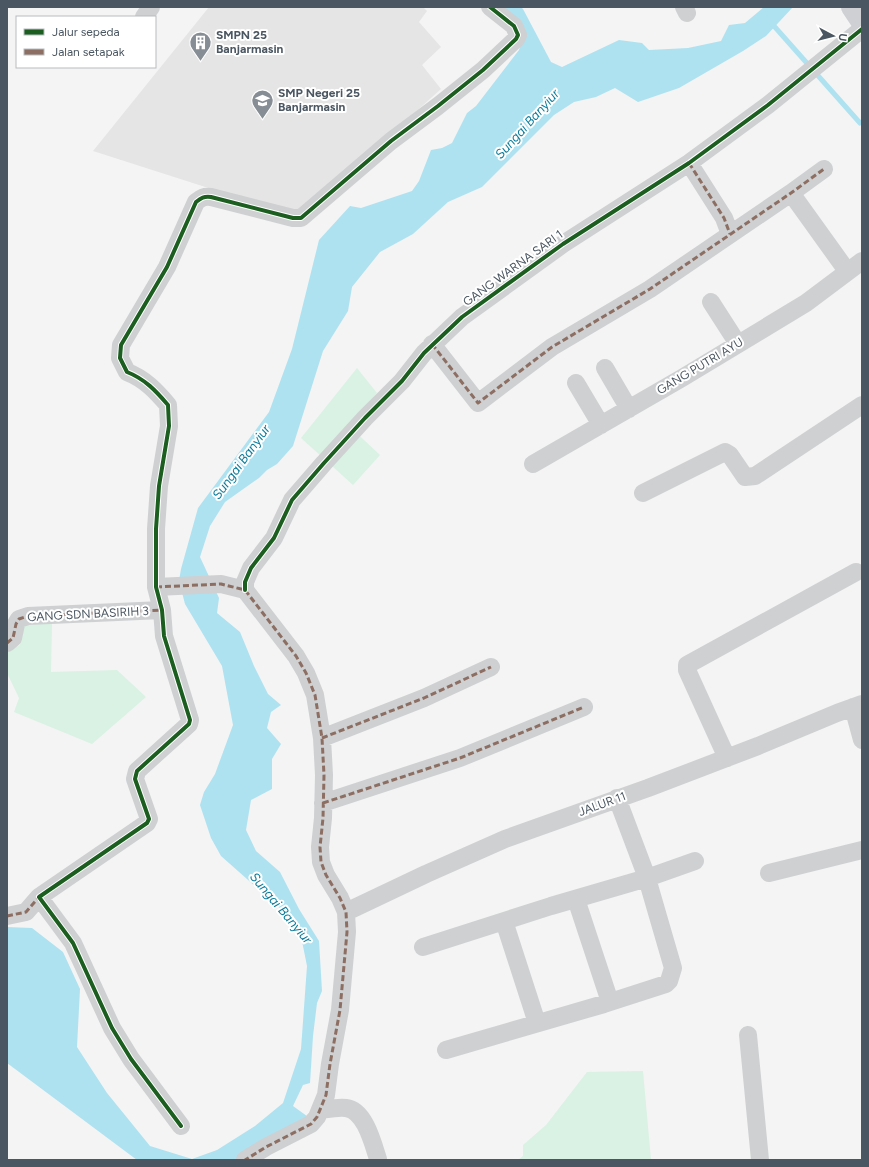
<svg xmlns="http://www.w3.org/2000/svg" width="869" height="1167" font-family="Figtree,sans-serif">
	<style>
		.education { fill: #e6e5e6 }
		.green { fill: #d9f2e3 }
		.water { fill: #aee2f0 }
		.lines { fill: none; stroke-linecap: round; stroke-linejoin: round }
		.stream { stroke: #aee2f0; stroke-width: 5 }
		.street { stroke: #ced0d2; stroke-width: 18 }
		.secondary { stroke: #ced0d4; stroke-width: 22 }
		.quiet { stroke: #8d6e63; stroke-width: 3; stroke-dasharray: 6 3; stroke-linecap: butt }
		.cycleway-casing { stroke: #fff; stroke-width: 6 }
		.cycleway { stroke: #1b5e20; stroke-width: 4 }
		.labels { text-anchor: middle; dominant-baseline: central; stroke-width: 4; stroke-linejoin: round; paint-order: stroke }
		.poi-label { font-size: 12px; font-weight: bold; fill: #4a5661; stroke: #fff; text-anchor: start }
		.street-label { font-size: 12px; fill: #4a5661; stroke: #fff }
		.water-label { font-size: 13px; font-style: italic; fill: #0c7c9b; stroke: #fff }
	</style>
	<rect width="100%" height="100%" fill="#f4f4f4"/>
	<!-- education -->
	<path class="education" d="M 209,7 L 423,7 L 427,11 L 419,22 L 441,47 L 422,65 L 441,89 L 299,217 L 93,151 Z"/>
	<!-- green -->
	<path class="green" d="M 357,368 L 377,393 L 348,425 L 380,455 L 353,485 L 301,438 Z
		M 52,623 L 51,672 L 117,670 L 146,697 L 92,744 L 14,712 L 19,698 L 7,673 L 7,652 L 20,645 L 22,625 Z
		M 643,1071 L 651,1160 L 518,1160 L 523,1156 L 523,1145 L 546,1125 L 587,1072 Z"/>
	<!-- water -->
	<path class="water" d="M 501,7 L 521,7 L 523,9 L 551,62 L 562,67 L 619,40 L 642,43 L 649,50 L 688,48 L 721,41 L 729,25 L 745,23 L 764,7 L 793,7 L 766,36 L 743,51 L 679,88 L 638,102 L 615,88 L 596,97 L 574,102 L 554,115 L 482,187 L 448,202 L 413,234 L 380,252 L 352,287 L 348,311 L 323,351 L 293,446 L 277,464 L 267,470 L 259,478 L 225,502 L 210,526 L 200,557 L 219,598 L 217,613 L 240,632 L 254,666 L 268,694 L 281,705 L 271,712 L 267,728 L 281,744 L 272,759 L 272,789 L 251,800 L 246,830 L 256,851 L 280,872 L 299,909 L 319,941 L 322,991 L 317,1003 L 313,1036 L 310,1083 L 303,1085 L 293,1106 L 311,1119 L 239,1160 L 137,1160 L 7,1063 L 7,927 L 32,928 L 63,952 L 80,989 L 77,1047 L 107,1093 L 150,1146 L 192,1159 L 217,1150 L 255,1126 L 283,1103 L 301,1049 L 307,966 L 302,941 L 282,910 L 221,856 L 211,838 L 200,805 L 204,792 L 215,774 L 233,725 L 222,666 L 185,604 L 179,581 L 181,569 L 198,508 L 269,412 L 292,349 L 319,240 L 350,206 L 361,208 L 412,191 L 419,181 L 431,150 L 442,148 L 452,143 L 467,113 L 476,106 L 519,50 L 523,38 Z"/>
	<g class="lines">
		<!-- stream -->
		<path class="stream" d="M 774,26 L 860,123"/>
		<!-- street -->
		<path class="street" d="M 684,7 L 687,13
			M 144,17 L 151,7
			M 689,163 L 724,218 L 730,234
			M 791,193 L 847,271
			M 711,302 L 738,344
			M 432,344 L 478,403 L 552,347 L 650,289 L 791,193 L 824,169
			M 605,368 L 629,409
			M 576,383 L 601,425
			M 533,464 L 682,378 L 806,303 L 862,261
			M 643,493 L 725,452 L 730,455 L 745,477 L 755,476 L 862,405
			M 156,587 L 221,584 L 245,590 L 296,656 L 306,673 L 315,695 L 322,738 L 324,775 L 323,818 L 320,847 L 321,862 L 326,875 L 340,898 L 346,912 L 347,932 L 340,1010 L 330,1064 L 326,1095 L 317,1117 L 311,1124 L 266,1147 L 245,1160
			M 245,590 L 245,582 L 251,568 L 274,538 L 292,500 L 324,463 L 365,418 L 402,381 L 424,353 L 462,317 L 563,244 L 689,163 L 768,105 L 862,29
			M 7,643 L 13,638 L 16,624 L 19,619 L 28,616 L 162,610
			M 853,707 L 862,740
			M 322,738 L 424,698 L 491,667
			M 727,758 L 687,670 L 687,665 L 856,572
			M 323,803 L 460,758 L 584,707
			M 769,873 L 862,850
			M 576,899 L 610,1002
			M 346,912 L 426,874 L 505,839 L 648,788 L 758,746 L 837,713 L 862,704
			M 7,916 L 26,912 L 39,897
			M 504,921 L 537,1023
			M 423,947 L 551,906 L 647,878 L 695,861
			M 748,1035 L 760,1160
			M 446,1050 L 604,1004 L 666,984 L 669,981 L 673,968 L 646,875 L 617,798
			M 321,1110 C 328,1109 338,1107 346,1108 C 365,1110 373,1144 378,1159
			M 181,1126 L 131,1059 L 112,1028 L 73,943 L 39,897 L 147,823 L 149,819 L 135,779 L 137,771 L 189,724 L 190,720 L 164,636 L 162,610 L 156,587 L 156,529 L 159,486 L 169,426 L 168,405 C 156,391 145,379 127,372 L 120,358 L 121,345 L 167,267 L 196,202 C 201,198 204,196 211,197 L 293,218 L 301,218 L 391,141 L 438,106 L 483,70 L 516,39 L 518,35 L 514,26 L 490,7"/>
		<!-- secondary -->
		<path class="secondary" d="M 852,7 L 862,22"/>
		<!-- quiet -->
		<path class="quiet" d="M 689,163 L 724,218 L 730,234
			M 432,344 L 478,403 L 552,347 L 650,289 L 791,193 L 824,169
			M 156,587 L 221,584 L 245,590 L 296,656 L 306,673 L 315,695 L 322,738 L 324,775 L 323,818 L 320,847 L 321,862 L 326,875 L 340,898 L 346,912 L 347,932 L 340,1010 L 330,1064 L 326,1095 L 317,1117 L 311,1124 L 266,1147 L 245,1160
			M 7,643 L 13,638 L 16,624 L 19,619 L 28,616 L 162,610
			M 322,738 L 424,698 L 491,667
			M 323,803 L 460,758 L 584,707
			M 7,916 L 26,912 L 39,897"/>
		<defs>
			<path id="cycleway" d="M 245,590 L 245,582 L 251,568 L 274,538 L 292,500 L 324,463 L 365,418 L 402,381 L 424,353 L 462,317 L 563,244 L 689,163 L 768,105 L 862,29
				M 181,1126 L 131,1059 L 112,1028 L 73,943 L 39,897 L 147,823 L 149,819 L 135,779 L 137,771 L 189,724 L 190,720 L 164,636 L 162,610 L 156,587 L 156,529 L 159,486 L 169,426 L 168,405 C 156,391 145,379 127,372 L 120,358 L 121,345 L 167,267 L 196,202 C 201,198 204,196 211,197 L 293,218 L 301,218 L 391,141 L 438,106 L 483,70 L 516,39 L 518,35 L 514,26 L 490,7"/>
		</defs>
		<!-- cycleway casing -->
		<use href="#cycleway" class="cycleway-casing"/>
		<!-- cycleway -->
		<use href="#cycleway" class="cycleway"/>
	</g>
	<!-- icons -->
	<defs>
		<symbol id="building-pin" viewBox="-11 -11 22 30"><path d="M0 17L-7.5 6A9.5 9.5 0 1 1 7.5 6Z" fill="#868d94" stroke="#fff"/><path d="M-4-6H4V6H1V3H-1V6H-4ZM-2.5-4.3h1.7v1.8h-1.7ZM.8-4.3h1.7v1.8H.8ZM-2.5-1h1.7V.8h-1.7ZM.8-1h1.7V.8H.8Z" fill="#fff"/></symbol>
		<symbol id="school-pin" viewBox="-11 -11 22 30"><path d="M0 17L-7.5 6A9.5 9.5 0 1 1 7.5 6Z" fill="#868d94" stroke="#fff"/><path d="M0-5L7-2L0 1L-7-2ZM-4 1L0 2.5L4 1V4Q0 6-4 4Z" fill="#fff"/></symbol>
	</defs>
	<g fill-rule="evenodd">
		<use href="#building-pin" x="188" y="30" width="25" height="34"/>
		<use href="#school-pin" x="250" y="88" width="25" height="34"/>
	</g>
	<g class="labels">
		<!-- poi labels -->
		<g class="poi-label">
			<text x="216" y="35">SMPN 25<tspan x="216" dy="14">Banjarmasin</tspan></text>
			<text x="278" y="93">SMP Negeri 25<tspan x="278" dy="14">Banjarmasin</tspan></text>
		</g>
		<!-- street labels -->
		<g class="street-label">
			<text transform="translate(513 268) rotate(-36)">GANG WARNA SARI 1</text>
			<text transform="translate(700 366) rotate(-31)">GANG PUTRI AYU</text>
			<text transform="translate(88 614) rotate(-3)">GANG SDN BASIRIH 3</text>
			<text transform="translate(602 804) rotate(-20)">JALUR 11</text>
		</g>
		<!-- water labels -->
		<g class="water-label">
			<text transform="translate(527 124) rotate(-48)">Sungai Banyiur</text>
			<text transform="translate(241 462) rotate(-54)">Sungai Banyiur</text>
			<text transform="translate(281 908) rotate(50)">Sungai Banyiur</text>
		</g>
	</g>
	<!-- border -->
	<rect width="869" height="1167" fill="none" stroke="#4a5661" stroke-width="16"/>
	<!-- legend -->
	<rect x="16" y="16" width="140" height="52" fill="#ffffff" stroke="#b7bbc0"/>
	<rect x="24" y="29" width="20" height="6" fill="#1b5e20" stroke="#b7bbc0"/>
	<text x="52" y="36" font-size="12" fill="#4a5661">Jalur sepeda</text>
	<rect x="24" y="49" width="20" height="6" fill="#8d6e63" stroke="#b7bbc0"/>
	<text x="52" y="56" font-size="12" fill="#4a5661">Jalan setapak</text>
	<!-- north arrow -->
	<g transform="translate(833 36) rotate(97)" stroke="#ffffff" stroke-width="3" paint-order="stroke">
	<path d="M0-3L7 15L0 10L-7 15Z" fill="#4a5661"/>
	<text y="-6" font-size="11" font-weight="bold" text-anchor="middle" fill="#4a5661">U</text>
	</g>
</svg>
